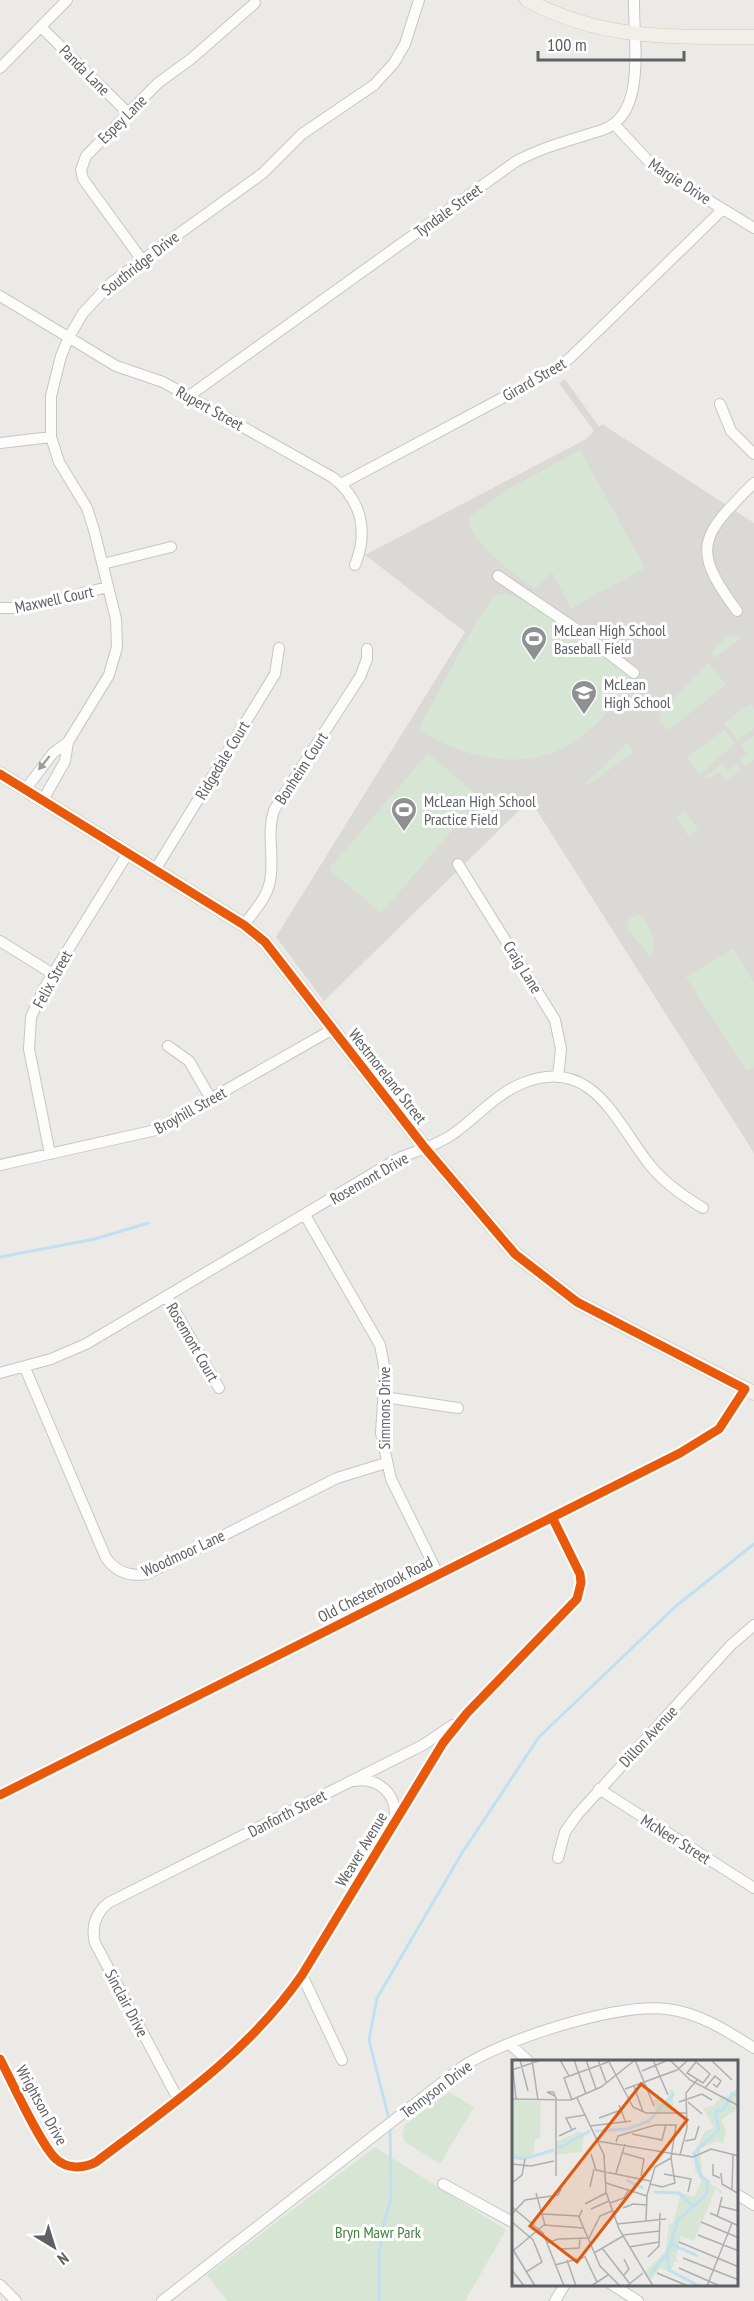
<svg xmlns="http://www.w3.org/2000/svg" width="754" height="2301" font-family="'PT Sans Narrow',sans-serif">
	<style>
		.education { fill: #dbd9d6 }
		.green { fill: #d7e6d4 }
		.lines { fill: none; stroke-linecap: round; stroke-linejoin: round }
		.stream { stroke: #c0e0f0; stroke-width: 3 }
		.minor-casing { stroke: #c6c6c6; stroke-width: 12 }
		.major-casing { stroke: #d0c8b8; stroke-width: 15 }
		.minor { stroke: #fcfcfb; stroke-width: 10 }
		.major { stroke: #f2efe9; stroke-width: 14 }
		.cycleway-casing { stroke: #fff; stroke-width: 13 }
		.cycleway { stroke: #e8590c; stroke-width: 9 }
		.oneway { fill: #9d9ea0 }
		.labels { text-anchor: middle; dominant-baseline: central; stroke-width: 6; stroke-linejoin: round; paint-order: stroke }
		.street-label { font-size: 16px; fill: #5d6064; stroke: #fff }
		.poi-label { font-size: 16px; fill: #5d6064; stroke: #fff; text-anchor: start }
		.park-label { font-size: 16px; fill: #418040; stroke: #fff }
		.inset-river { fill: none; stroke: #c0e0f0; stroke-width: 3 }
		.inset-road { fill: none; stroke: #aeafaf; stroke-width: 1.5 }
		.view { fill: #e15910; fill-opacity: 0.15; stroke: #e15910; stroke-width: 3 }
		.inset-edge { fill: none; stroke: #5d6064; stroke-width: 3 }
	</style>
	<rect width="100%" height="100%" fill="#ebeae7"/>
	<!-- education -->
	<path class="education" d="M 565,379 L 599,427 L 602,424 L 754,523 L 754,1153 L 530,800 L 324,1001 L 276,937 L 465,632 L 365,555 L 586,439 L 594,431 L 559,383 Z"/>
	<!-- green -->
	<path class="green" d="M 580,450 L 645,568 L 571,608 L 552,572 L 534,589 C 515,574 469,543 469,517 L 507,490 Z
		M 507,593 L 541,609 L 635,678 C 619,698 602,721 582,736 C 533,774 466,762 419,728 L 475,624 L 495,596 Z
		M 729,635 L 741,638 L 715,658 L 711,653 Z
		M 709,663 L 726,685 L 668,730 L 660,720 L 659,712 Z
		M 750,704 L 754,710 L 754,728 L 738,741 L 724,723 Z
		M 724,730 L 735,743 L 700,775 L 687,757 Z
		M 754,736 L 754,760 L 745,766 L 740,760 L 748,754 L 741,745 Z
		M 627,743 L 633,752 L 588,785 L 587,782 Z
		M 428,753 L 480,798 L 381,913 L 329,869 Z
		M 722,764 L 727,770 L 736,764 L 741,770 L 727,781 L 719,772 L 707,779 L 703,778 Z
		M 684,811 L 698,829 L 689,837 L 676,817 Z
		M 639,915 C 649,922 657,944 652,955 L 649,955 L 627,928 L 630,918 Z
		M 733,949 L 754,983 L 754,1067 L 747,1071 L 686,977 Z
		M 449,2092 L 474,2107 L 440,2164 L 405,2142 L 402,2134 L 405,2125 Z
		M 375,2147 L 506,2230 L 465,2301 L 227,2301 L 207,2275 Z"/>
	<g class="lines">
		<!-- stream -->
		<path class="stream" d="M 0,1257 L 95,1239 L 148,1223
			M 389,2119 L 369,2040 L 377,1998 L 462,1853 L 539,1737 L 676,1606 L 754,1544
			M 379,2301 L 379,2254 L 384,2222 L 391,2200 L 390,2126"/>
		<defs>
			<path id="minor" d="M 41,27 L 128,113
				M 0,68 L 67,0
				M 614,124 L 654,167 L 754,228
				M 142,260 L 83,179 L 81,170 L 86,156 L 158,83 L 191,59 L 255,3
				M 0,296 L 116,366 L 163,382 L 332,477 C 361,499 369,531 355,565
				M 189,396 L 515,162 C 544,146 572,140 602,130 C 648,115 633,39 634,0
				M 720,404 L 731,431 L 754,454
				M 0,443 L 51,437
				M 341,484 L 551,372 L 570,358 L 723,209
				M 103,564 L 171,547
				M 498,576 L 582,633 L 634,673
				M 0,608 L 23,608 L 108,587
				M 737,611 C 689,547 702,535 754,483
				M 25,790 L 53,753 L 68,742
				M 43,800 L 65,761 L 68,742 L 109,675 L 117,647 L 116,619 L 94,530 L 87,508 L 59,462 L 51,437 L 51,396 L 61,356 L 69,337 L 83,313 L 112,282 L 263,173 L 302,134 L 374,85 L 394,63 L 405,44 L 419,0
				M 458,864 L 555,1020 L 561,1049 L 558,1077
				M 155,870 L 275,674 L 279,648
				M 244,925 C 254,911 267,898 270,881 C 275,857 266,834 274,810 L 360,677 L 367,659 L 367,649
				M 0,941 L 53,974
				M 168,1046 L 189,1061 L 211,1099
				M 50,1154 L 29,1049 L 31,1017 L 43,990 L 128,853
				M 0,1165 L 156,1130 L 333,1029
				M 305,1215 L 380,1345 L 385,1371 L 381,1433 L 391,1479 L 438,1574
				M 167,1297 L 219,1388
				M 25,1368 L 106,1558 C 116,1572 129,1577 147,1574 L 337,1478 L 386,1463
				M 0,1373 L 51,1359 L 86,1344 L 399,1158 C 416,1151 438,1145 453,1134 C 476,1118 497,1093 523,1083 C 593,1055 616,1123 650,1165 C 664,1183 683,1196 703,1208
				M 384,1397 L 458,1408
				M 354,1781 C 379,1776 399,1796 394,1821
				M 599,1789 L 754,1888
				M 0,1795 L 680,1453 L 719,1429 L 745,1389
				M 558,1858 L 565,1832 L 577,1815 L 731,1645 L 754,1625
				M 302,1975 L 342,2060
				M 510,2044 L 528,2061
				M 0,2059 C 11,2080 41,2146 56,2159 C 67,2169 83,2169 96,2162 C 171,2105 248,2053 302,1975 L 443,1743 L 467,1713 L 577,1599 L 581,1583 L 580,1574 L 552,1517
				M 178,2099 L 95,1943 C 91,1927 95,1914 108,1903 L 423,1745 L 453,1725
				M 443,2184 L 514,2223
				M 738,2195 L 754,2205
				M 611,2284 L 638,2301
				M 0,2285 L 16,2301
				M 162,2301 L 462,2067 C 504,2039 617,2003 667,2009 C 700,2013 727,2031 754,2048
				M 555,2301 L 565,2284"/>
			<path id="major" d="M 527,0 C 601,40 672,37 754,37
				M 0,774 L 244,925 L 265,942 L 425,1148 L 515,1254 L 577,1302 L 754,1393"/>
		</defs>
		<!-- minor casing -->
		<use href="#minor" class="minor-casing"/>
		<!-- major casing -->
		<use href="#major" class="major-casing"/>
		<!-- minor -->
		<use href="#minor" class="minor"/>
		<!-- major -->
		<use href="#major" class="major"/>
		<defs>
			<path id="cycleway" d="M 0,774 L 244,925 L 265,942 L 425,1148 L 515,1254 L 577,1302 L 745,1389 L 719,1429 L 680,1453 L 0,1795
				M 0,2059 C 11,2080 41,2146 56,2159 C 67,2169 83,2169 96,2162 C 171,2105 248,2053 302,1975 L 443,1743 L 467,1713 L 577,1599 L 581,1583 L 580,1574 L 552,1517"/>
		</defs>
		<!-- cycleway casing -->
		<use href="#cycleway" class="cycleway-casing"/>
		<!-- cycleway -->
		<use href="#cycleway" class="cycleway"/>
	</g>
	<!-- one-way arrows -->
	<defs><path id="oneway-solid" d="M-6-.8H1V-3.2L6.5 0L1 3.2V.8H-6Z" transform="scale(1.5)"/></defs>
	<use class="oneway" href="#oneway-solid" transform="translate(44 763) rotate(129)"/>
	<!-- icons -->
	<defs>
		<symbol id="stadium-pin" viewBox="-11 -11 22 30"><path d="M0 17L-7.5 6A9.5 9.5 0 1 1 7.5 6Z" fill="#8f9092" stroke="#fff"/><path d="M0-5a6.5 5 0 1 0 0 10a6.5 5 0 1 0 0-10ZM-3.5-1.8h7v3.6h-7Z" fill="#fff"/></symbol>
		<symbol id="school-pin" viewBox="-11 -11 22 30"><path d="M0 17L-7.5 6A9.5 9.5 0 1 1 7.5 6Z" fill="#8f9092" stroke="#fff"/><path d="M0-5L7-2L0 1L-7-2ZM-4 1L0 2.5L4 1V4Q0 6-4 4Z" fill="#fff"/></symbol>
	</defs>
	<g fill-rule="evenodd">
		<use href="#stadium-pin" x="519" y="624" width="30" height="40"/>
		<use href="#school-pin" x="569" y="678" width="30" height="40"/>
		<use href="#stadium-pin" x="389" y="795" width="30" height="40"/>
	</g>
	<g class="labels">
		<!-- street labels -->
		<g class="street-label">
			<text transform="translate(85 70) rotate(45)">Panda Lane</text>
			<text transform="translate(122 119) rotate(-45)">Espey Lane</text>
			<text transform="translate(680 181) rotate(33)">Margie Drive</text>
			<text transform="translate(448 210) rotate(-36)">Tyndale Street</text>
			<text transform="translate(140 263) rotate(-38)">Southridge Drive</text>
			<text transform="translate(534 379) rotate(-30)">Girard Street</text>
			<text transform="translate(210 408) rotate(29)">Rupert Street</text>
			<text transform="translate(54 599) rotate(-12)">Maxwell Court</text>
			<text transform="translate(222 760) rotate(-59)">Ridgedale Court</text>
			<text transform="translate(301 768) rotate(-57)">Bonheim Court</text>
			<text transform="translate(523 967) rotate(58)">Craig Lane</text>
			<text transform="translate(52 979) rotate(-61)">Felix Street</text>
			<text transform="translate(388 1076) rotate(52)">Westmoreland Street</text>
			<text transform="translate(190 1110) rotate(-29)">Broyhill Street</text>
			<text transform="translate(369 1178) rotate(-30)">Rosemont Drive</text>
			<text transform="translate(193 1342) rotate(60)">Rosemont Court</text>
			<text transform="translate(384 1408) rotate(-90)">Simmons Drive</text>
			<text transform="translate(183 1553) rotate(-25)">Woodmoor Lane</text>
			<text transform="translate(375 1589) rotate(-27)">Old Chesterbrook Road</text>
			<text transform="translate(648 1736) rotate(-47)">Dillon Avenue</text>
			<text transform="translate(287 1813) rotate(-27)">Danforth Street</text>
			<text transform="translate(676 1839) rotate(32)">McNeer Street</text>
			<text transform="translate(361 1849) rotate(-59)">Weaver Avenue</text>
			<text transform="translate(127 2003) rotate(62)">Sinclair Drive</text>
			<text transform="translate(436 2089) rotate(-37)">Tennyson Drive</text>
			<text transform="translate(42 2105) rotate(61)">Wrightson Drive</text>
		</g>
		<!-- poi labels -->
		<g class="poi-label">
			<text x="554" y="630">McLean High School<tspan x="554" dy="18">Baseball Field</tspan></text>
			<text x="604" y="684">McLean<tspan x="604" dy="18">High School</tspan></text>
			<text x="424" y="801">McLean High School<tspan x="424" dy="18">Practice Field</tspan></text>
		</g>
		<!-- park labels -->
		<g class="park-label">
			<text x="378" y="2232">Bryn Mawr Park</text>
		</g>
	</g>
	<!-- overview -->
	<g transform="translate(512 2060)">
		<rect width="226" height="226" fill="#ebeae7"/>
		<path d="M 226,28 L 226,45 L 218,43 L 226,48 L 209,60 L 214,70 L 211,84 L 204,81 L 188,89 L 190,113 L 197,123 L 210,131 L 210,135 L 204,128 L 182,181 L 169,176 L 164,199 L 168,203 L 163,201 L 158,212 L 148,208 L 139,220 L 132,213 L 153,192 L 157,164 L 161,163 L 169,133 L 182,137 L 190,120 L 183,110 L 182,93 L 193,71 L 202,68 L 191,48 L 201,46 L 211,35 L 215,37 ZM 161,29 L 161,52 L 145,52 L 141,41 L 151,37 L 153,42 L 159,38 L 157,31 ZM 0,40 L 29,41 L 28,79 L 23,79 L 21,95 L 14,99 L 0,95 ZM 66,72 L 72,74 L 70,92 L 43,95 L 43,82 Z" fill="#d7e6d4"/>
		<path class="inset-river" d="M 83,71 L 115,69 L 137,61 L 162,33M 46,88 L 78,71M 0,97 L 12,99 L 42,90M 114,120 L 131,128M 142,132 L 167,133 L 181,146M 159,181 L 161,185 L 186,196M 155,193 L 157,210 L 187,226M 138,215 L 156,192 L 166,160 L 194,135 L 196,121 L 189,117 L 182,93 L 207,70 L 203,52 L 212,49 L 220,34 L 227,35"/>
		<path class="inset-road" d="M 8,0 L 16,31M 20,0 L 26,40M 48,0 L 57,16M 62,0 L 74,34M 74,0 L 84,29M 86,0 L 94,22M 96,0 L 121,47 L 134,53 L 174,53M 123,0 L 142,46M 141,0 L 156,35M 158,0 L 178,20 L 227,46M 182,0 L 198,14 L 191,23 L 175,13 L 184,2M 199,0 L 220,20M 0,10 L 29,0M 1,10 L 4,39M 130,11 L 156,0M 122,26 L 131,52M 193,28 L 203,16 L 209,21 L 205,27 L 201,24M 113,29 L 165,10 L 176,0M 43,36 L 35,32 L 41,32 L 42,33 L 43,36 L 44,38 L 44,116M 65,38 L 92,95 L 94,132 L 107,169 L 141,226M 0,39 L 59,40 L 89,27 L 123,0M 60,40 L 52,18 L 96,2M 167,42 L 190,34 L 200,40M 176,42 L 190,54M 107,45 L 114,63M 87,58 L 109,50M 78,66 L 119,61M 60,70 L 54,58 L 73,55M 120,74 L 150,80 L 154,64M 47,76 L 64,68M 85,81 L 181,97 L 199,89 L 227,96M 173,81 L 183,79 L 187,66M 104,82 L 106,76 L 143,65 L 164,65 L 159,98 L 163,123 L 150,127 L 138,124M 111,93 L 132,99 L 129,116M 79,94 L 84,110 L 138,121M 168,95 L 175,68 L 174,33 L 185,20M 0,104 L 19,106 L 42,101M 201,104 L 201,115 L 208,118M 104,113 L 113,84M 209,113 L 210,124 L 227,134M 152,114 L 179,119 L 176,132M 0,123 L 10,115 L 13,99M 94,123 L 135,136M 78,127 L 82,109M 220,130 L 221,95M 24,133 L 33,165M 98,143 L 112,138 L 117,129M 73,144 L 94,133M 207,146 L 227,151M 0,147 L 31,173 L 52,226M 111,148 L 121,144 L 135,145M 79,149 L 97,141M 70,150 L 67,157 L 88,206 L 108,226M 198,153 L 227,166M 0,154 L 13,140 L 46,135 L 49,129M 30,154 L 67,156M 205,157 L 210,137M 134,161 L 135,135 L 143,107 L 159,98M 0,162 L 21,180 L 30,202 L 14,212M 189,162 L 227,178M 105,164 L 154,159M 111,175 L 148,171M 186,175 L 227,191M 167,182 L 227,207M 35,183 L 46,179 L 77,178 L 88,156 L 100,151M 117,187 L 147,182M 0,188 L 23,226M 90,188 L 118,224M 49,189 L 67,188 L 68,179M 2,190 L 32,165 L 72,168M 82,193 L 111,176M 136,197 L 147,186 L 148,153M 171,198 L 227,220M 112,199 L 117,209 L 112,215M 55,200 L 64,226M 43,205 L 73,197 L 85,222M 167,208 L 208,226M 0,210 L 12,226M 145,213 L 176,226M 79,226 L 96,215M 115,226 L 131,213M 195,226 L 220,163"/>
		<path class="view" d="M 129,24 L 175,60 L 65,202 L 18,166 Z"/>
		<rect width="226" height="226" class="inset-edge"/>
	</g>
	<!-- north arrow -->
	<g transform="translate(54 2247) rotate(142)" stroke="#ffffff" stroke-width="4.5" paint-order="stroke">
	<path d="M0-4.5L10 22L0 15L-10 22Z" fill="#5d6064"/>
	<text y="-9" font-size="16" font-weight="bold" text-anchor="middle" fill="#5d6064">N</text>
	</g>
	<!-- scale -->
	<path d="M538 51v9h146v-9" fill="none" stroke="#5d6064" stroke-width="3"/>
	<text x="547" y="51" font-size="18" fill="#5d6064" stroke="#ffffff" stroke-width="4.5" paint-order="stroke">100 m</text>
</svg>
